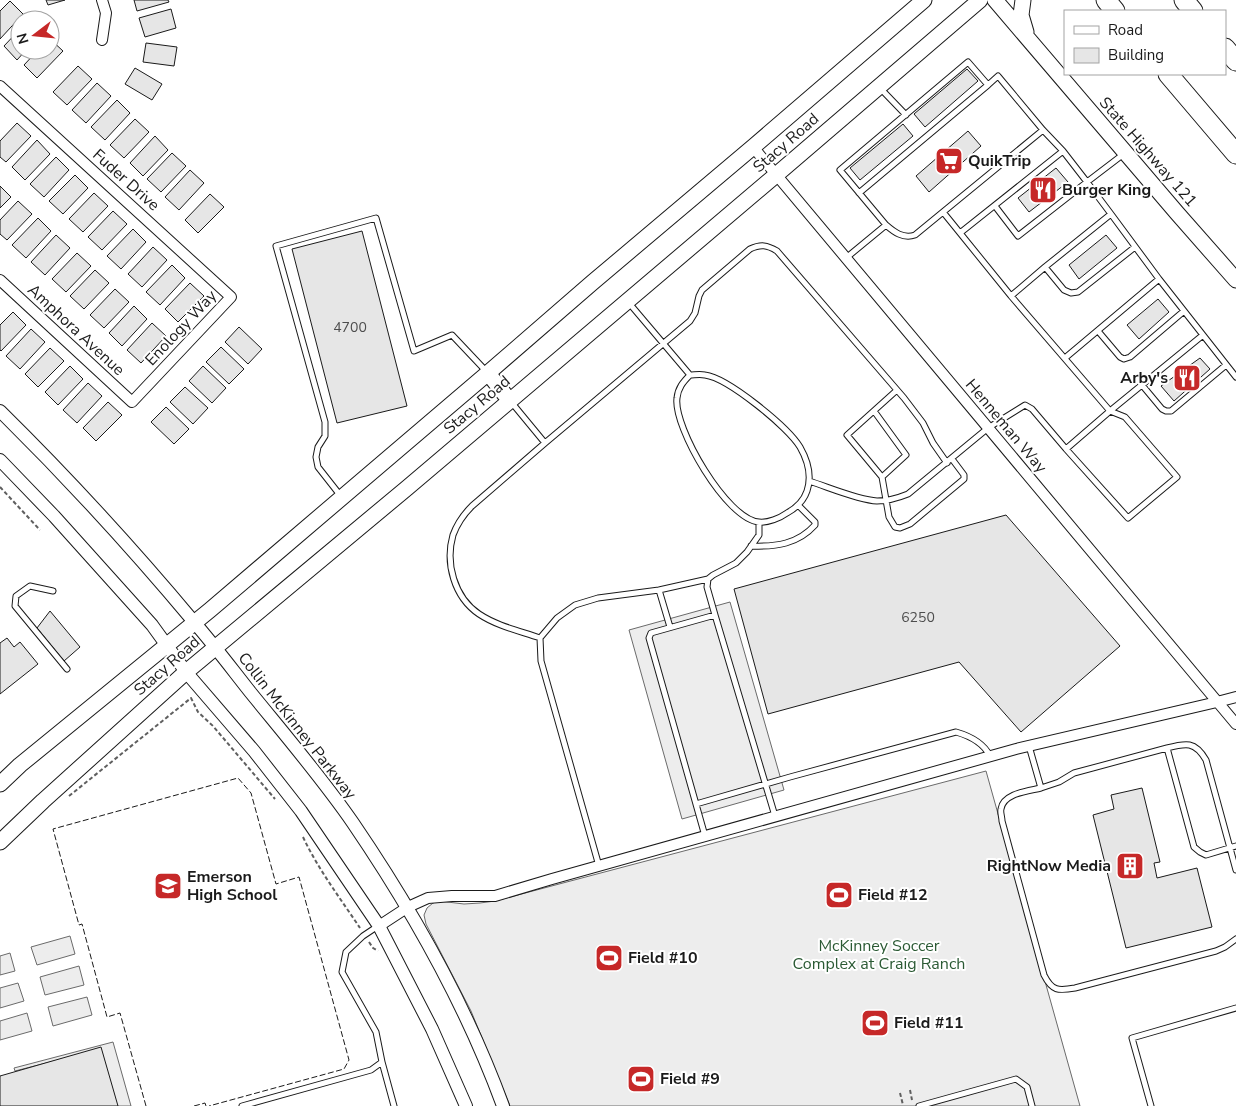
<svg xmlns="http://www.w3.org/2000/svg" width="1236" height="1106" font-family="'Nunito Sans',sans-serif">
	<style>
		.built { fill: #ededed; stroke: #6a6a6a }
		.building { fill: #e6e6e6; stroke: #1a1a1a }
		.lines { fill: none; stroke-linecap: round; stroke-linejoin: round }
		.service-casing { stroke: #1a1a1a; stroke-width: 7 }
		.minor-casing { stroke: #1a1a1a; stroke-width: 12 }
		.tertiary-casing { stroke: #1a1a1a; stroke-width: 14 }
		.secondary-casing { stroke: #1a1a1a; stroke-width: 17 }
		.motorway-casing { stroke: #1a1a1a; stroke-width: 21 }
		.path { stroke: #5f5f5f; stroke-width: 2; stroke-dasharray: 4 2.5; stroke-linecap: butt }
		.service { stroke: #fff; stroke-width: 5 }
		.minor { stroke: #fff; stroke-width: 10 }
		.tertiary { stroke: #fff; stroke-width: 12 }
		.secondary { stroke: #fff; stroke-width: 15 }
		.motorway { stroke: #fff; stroke-width: 19 }
		.fence { stroke: #1a1a1a; stroke-width: 1; stroke-dasharray: 6 2.5; stroke-linecap: butt }
		.labels { text-anchor: middle; dominant-baseline: central; stroke-width: 4; stroke-linejoin: round; paint-order: stroke }
		.number-label { font-size: 14px; fill: #4d4d4d }
		.street-label { font-size: 16px; fill: #1a1a1a; stroke: #fff }
		.poi-label { font-size: 16px; font-weight: bold; fill: #1a1a1a; stroke: #fff; text-anchor: start }
		.park-label { font-size: 16px; fill: #2b5a34; stroke: #fff }
	</style>
	<rect width="100%" height="100%" fill="#fff"/>
	<!-- built -->
	<path class="built" d="M 730,602 L 784,790 L 682,819 L 629,630 Z
		M 986,771 L 1080,1106 L 510,1106 L 471,1011 L 426,924 L 424,915 L 427,908 L 433,903 L 439,901 L 464,904 L 480,903 L 495,901 Z
		M 70,936 L 75,954 L 37,965 L 31,947 Z
		M 10,953 L 15,971 L 0,975 L 0,956 Z
		M 79,966 L 84,985 L 45,995 L 40,977 Z
		M 18,983 L 24,1001 L 0,1008 L 0,988 Z
		M 87,997 L 92,1015 L 53,1026 L 48,1007 Z
		M 27,1013 L 32,1031 L 0,1040 L 0,1021 Z
		M 113,1042 L 131,1106 L 117,1106 L 101,1049 L 15,1071 L 14,1068 Z"/>
	<!-- building -->
	<path class="building" d="M 46,0 L 65,0 L 48,5 Z
		M 134,0 L 168,0 L 169,2 L 137,11 Z
		M 10,1 L 23,14 L 0,39 L 0,11 Z
		M 171,9 L 176,28 L 145,37 L 139,18 Z
		M 20,29 L 20,50 L 26,50 L 17,60 L 4,46 Z
		M 50,39 L 63,51 L 37,78 L 24,65 L 38,50 L 50,50 Z
		M 146,43 L 177,47 L 174,66 L 143,62 Z
		M 78,66 L 92,79 L 67,105 L 53,92 Z
		M 135,68 L 162,84 L 152,100 L 125,84 Z
		M 967,69 L 978,81 L 925,127 L 914,114 Z
		M 97,83 L 111,96 L 86,123 L 72,110 Z
		M 117,100 L 130,113 L 105,140 L 91,127 Z
		M 135,119 L 149,132 L 124,158 L 110,145 Z
		M 17,123 L 31,136 L 6,162 L 0,157 L 0,141 Z
		M 903,124 L 913,136 L 860,180 L 850,168 Z
		M 968,131 L 981,146 L 929,192 L 916,176 Z
		M 155,136 L 168,150 L 143,176 L 130,163 Z
		M 37,140 L 50,154 L 25,180 L 12,167 Z
		M 172,153 L 186,166 L 161,192 L 147,179 Z
		M 56,157 L 69,170 L 44,197 L 30,184 Z
		M 1056,168 L 1068,182 L 1029,212 L 1018,198 Z
		M 190,170 L 204,183 L 179,210 L 165,197 Z
		M 75,175 L 88,188 L 63,214 L 49,201 Z
		M 0,186 L 11,197 L 0,208 Z
		M 94,193 L 108,206 L 83,232 L 69,219 Z
		M 210,194 L 224,207 L 198,233 L 185,220 Z
		M 18,201 L 32,214 L 7,240 L 0,234 L 0,220 Z
		M 113,211 L 127,224 L 102,250 L 88,237 Z
		M 38,218 L 51,231 L 26,258 L 12,245 Z
		M 133,229 L 146,242 L 121,269 L 107,256 Z
		M 362,231 L 407,406 L 337,423 L 292,249 Z
		M 56,235 L 70,248 L 45,275 L 31,262 Z
		M 1106,235 L 1117,248 L 1079,279 L 1069,265 Z
		M 153,247 L 167,260 L 142,287 L 128,274 Z
		M 77,253 L 91,266 L 66,292 L 52,279 Z
		M 172,265 L 185,278 L 160,305 L 146,292 Z
		M 95,270 L 109,283 L 84,309 L 70,296 Z
		M 190,283 L 204,296 L 178,322 L 165,309 Z
		M 115,289 L 129,302 L 104,328 L 90,315 Z
		M 1158,299 L 1169,312 L 1139,339 L 1127,325 Z
		M 134,306 L 147,319 L 122,346 L 109,333 Z
		M 13,312 L 26,325 L 1,351 L 0,350 L 0,325 Z
		M 152,323 L 166,336 L 141,363 L 127,350 Z
		M 239,327 L 262,349 L 248,364 L 225,342 Z
		M 31,329 L 45,342 L 20,369 L 6,356 Z
		M 221,347 L 244,369 L 229,384 L 206,362 Z
		M 50,348 L 64,361 L 38,387 L 25,374 Z
		M 1200,358 L 1210,369 L 1174,401 L 1161,386 Z
		M 70,366 L 83,379 L 58,405 L 45,392 Z
		M 203,366 L 226,388 L 212,403 L 189,381 Z
		M 88,383 L 102,396 L 77,423 L 63,410 Z
		M 185,387 L 208,408 L 193,424 L 170,402 Z
		M 108,402 L 122,415 L 96,441 L 83,428 Z
		M 166,407 L 189,429 L 174,444 L 151,422 Z
		M 1006,515 L 1120,646 L 1021,732 L 959,662 L 768,714 L 734,589 Z
		M 50,611 L 80,647 L 64,661 L 37,628 Z
		M 7,638 L 14,647 L 20,642 L 38,664 L 0,694 L 0,643 Z
		M 1142,788 L 1160,862 L 1154,863 L 1157,878 L 1197,868 L 1212,927 L 1126,948 L 1093,815 L 1114,809 L 1111,795 Z
		M 101,1047 L 118,1106 L 0,1106 L 0,1076 Z"/>
	<g class="lines">
		<defs>
			<path id="service" d="M 988,85 L 998,76 L 1043,130 L 1063,151
				M 880,88 L 906,115
				M 995,206 L 1018,236 L 1087,182 L 1111,214
				M 886,225 C 894,232 903,239 915,235 L 943,212
				M 960,233 L 943,212 L 1043,130
				M 846,258 L 886,225 L 840,170 L 968,62 L 988,85 L 859,193
				M 1045,267 L 1064,290 L 1071,293 L 1078,292 L 1135,247
				M 1011,296 L 1110,411 L 1203,335 L 1159,279 L 1111,214 L 1045,267 L 1011,296 L 960,233 L 1063,151 L 1087,182 L 1125,153
				M 629,303 L 690,375 C 694,375 700,374 705,375 C 728,378 788,427 800,447 C 808,461 812,476 807,491 C 804,500 796,508 787,513 C 780,518 768,523 759,522 C 727,520 673,427 677,398 C 678,388 683,382 690,375
				M 1098,331 L 1120,357 L 1124,359 L 1130,357 L 1184,311
				M 1203,335 L 1236,377
				M 1065,358 L 1159,279
				M 1142,385 L 1162,409 L 1166,411 L 1171,411 L 1226,365
				M 897,390 L 847,435 L 882,477 L 889,517 L 895,527 L 900,528 L 910,524 L 964,479 L 964,475 L 952,459
				M 512,403 L 545,443 L 690,321 L 695,313 L 699,296 L 702,290 L 750,249 C 761,244 767,245 777,251 L 904,398 L 923,423 L 933,443 L 947,463
				M 874,411 L 906,455 L 882,477
				M 1110,411 L 1125,417 L 1177,477 L 1128,518 L 1066,449 Z
				M 545,443 L 472,506 C 464,514 457,524 453,535 C 445,563 454,597 479,614 C 497,626 520,631 540,638 L 541,661 L 599,866
				M 809,481 C 828,487 858,500 877,501 C 888,501 898,498 908,494 L 988,428 L 1025,405 L 1032,409 L 1066,449
				M 340,495 L 318,467 L 316,457 L 318,447 L 325,436 L 325,422 L 276,246 L 376,218 L 414,351 L 452,335 L 486,371
				M 751,546 C 776,547 798,544 815,525 L 815,522 L 798,505
				M 659,590 L 670,627
				M 53,591 L 30,586 L 16,596 L 15,606 L 67,669
				M 715,615 L 707,587 L 708,579 L 713,575 L 736,563 L 747,552 L 759,535 L 759,522
				M 540,638 L 557,618 L 575,605 L 598,598 L 659,590 L 708,579
				M 1029,746 L 1041,788 L 1059,782 L 1074,773 L 1167,748 L 1194,847 L 1200,852 L 1206,855 L 1236,846
				M 1167,748 C 1186,743 1195,741 1206,760 L 1236,870
				M 1041,788 C 1029,791 1003,793 1001,809 C 1000,812 1002,817 1002,821 L 1044,975 C 1052,991 1058,991 1075,988 L 1216,951 L 1225,947 L 1236,939
				M 696,804 L 790,777 L 956,732 C 970,736 983,742 990,756
				M 705,836 L 649,638 L 651,633 L 715,615 L 775,816
				M 382,1062 L 394,1106
				M 242,1106 L 371,1070 L 382,1062 L 376,1032 L 342,972 L 346,952 L 363,936 L 378,926
				M 919,1106 L 1016,1079 L 1027,1087 L 1032,1106
				M 1151,1106 L 1132,1038 L 1236,1008"/>
			<path id="minor" d="M 102,0 L 106,13 L 102,40
				M 0,86 L 231,297 L 132,402 L 0,280
				M 753,147 L 1236,724
				M 379,926 L 408,907 L 428,898 L 452,896 L 495,896 L 552,879 L 1016,749 L 1217,702 L 1236,697"/>
			<path id="tertiary" d="M 0,411 C 68,478 133,549 194,622 C 214,645 232,669 251,693 C 286,736 322,778 353,823 C 413,911 466,1005 503,1106
				M 0,460 L 54,516 L 152,625 L 186,672 L 254,751 L 301,811 L 379,926 L 432,1029 L 466,1106"/>
			<path id="secondary" d="M 995,0 L 1177,213 L 1236,280
				M 1023,0 L 1021,15 L 1026,32
				M 488,373 L 509,400
				M 0,784 L 20,765 L 210,610 L 488,373 L 593,282 L 753,147 L 924,0
				M 0,842 L 43,801 L 186,672 L 407,488 L 776,175 L 980,0"/>
			<path id="motorway" d="M 1106,0 L 1115,11
				M 1184,0 L 1193,11
				M 1225,48 L 1236,61
				M 1168,74 L 1236,154"/>
		</defs>
		<!-- service casing -->
		<use href="#service" class="service-casing"/>
		<!-- minor casing -->
		<use href="#minor" class="minor-casing"/>
		<!-- tertiary casing -->
		<use href="#tertiary" class="tertiary-casing"/>
		<!-- secondary casing -->
		<use href="#secondary" class="secondary-casing"/>
		<!-- motorway casing -->
		<use href="#motorway" class="motorway-casing"/>
		<!-- path -->
		<path class="path" d="M 0,487 L 40,530
			M 69,796 L 191,698 L 198,712 L 213,726 L 275,799
			M 303,837 C 318,869 340,898 360,928
			M 369,942 L 373,948 L 378,951
			M 910,1090 L 912,1100
			M 900,1093 L 903,1105"/>
		<!-- service -->
		<use href="#service" class="service"/>
		<!-- minor -->
		<use href="#minor" class="minor"/>
		<!-- tertiary -->
		<use href="#tertiary" class="tertiary"/>
		<!-- secondary -->
		<use href="#secondary" class="secondary"/>
		<!-- motorway -->
		<use href="#motorway" class="motorway"/>
		<!-- fence -->
		<path class="fence" d="M 146,1106 L 120,1013 L 107,1017 L 82,924 L 79,925 L 53,829 L 238,778 L 251,793 L 276,884 L 299,877 L 349,1060 L 344,1069 L 209,1106
			M 194,1106 L 205,1103 L 206,1106"/>
	</g>
	<!-- icons -->
	<defs>
		<symbol id="supermarket-square" viewBox="-11 -11 22 22"><rect x="-9" y="-9" width="18" height="18" rx="4" fill="#c62828" stroke="#fff"/><path d="M-6-5.5h2.5l.6 2H6L4.5 2H-2.5L-4.4-4H-6ZM-1.5 3.2a1.3 1.3 0 1 0 .1 0ZM3 3.2a1.3 1.3 0 1 0 .1 0Z" fill="#fff"/></symbol>
		<symbol id="restaurant-square" viewBox="-11 -11 22 22"><rect x="-9" y="-9" width="18" height="18" rx="4" fill="#c62828" stroke="#fff"/><path d="M-5-6h1v4h1v-4h1v4h1v-4h1v5L-1.5 .5V6h-2V.5L-5-1ZM5-6V6H3V1.5H1.5Q1.5-4 5-6Z" fill="#fff"/></symbol>
		<symbol id="building-square" viewBox="-11 -11 22 22"><rect x="-9" y="-9" width="18" height="18" rx="4" fill="#c62828" stroke="#fff"/><path d="M-4-6H4V6H1V3H-1V6H-4ZM-2.5-4.3h1.7v1.8h-1.7ZM.8-4.3h1.7v1.8H.8ZM-2.5-1h1.7V.8h-1.7ZM.8-1h1.7V.8H.8Z" fill="#fff"/></symbol>
		<symbol id="school-square" viewBox="-11 -11 22 22"><rect x="-9" y="-9" width="18" height="18" rx="4" fill="#c62828" stroke="#fff"/><path d="M0-5L7-2L0 1L-7-2ZM-4 1L0 2.5L4 1V4Q0 6-4 4Z" fill="#fff"/></symbol>
		<symbol id="stadium-square" viewBox="-11 -11 22 22"><rect x="-9" y="-9" width="18" height="18" rx="4" fill="#c62828" stroke="#fff"/><path d="M0-5a6.5 5 0 1 0 0 10a6.5 5 0 1 0 0-10ZM-3.5-1.8h7v3.6h-7Z" fill="#fff"/></symbol>
	</defs>
	<g fill-rule="evenodd">
		<use href="#supermarket-square" x="933" y="145" width="32" height="32"/>
		<use href="#restaurant-square" x="1027" y="174" width="32" height="32"/>
		<use href="#restaurant-square" x="1171" y="362" width="32" height="32"/>
		<use href="#building-square" x="1114" y="850" width="32" height="32"/>
		<use href="#school-square" x="152" y="870" width="32" height="32"/>
		<use href="#stadium-square" x="823" y="879" width="32" height="32"/>
		<use href="#stadium-square" x="593" y="942" width="32" height="32"/>
		<use href="#stadium-square" x="859" y="1007" width="32" height="32"/>
		<use href="#stadium-square" x="625" y="1063" width="32" height="32"/>
	</g>
	<g class="labels">
		<!-- number labels -->
		<g class="number-label">
			<text x="350" y="327">4700</text>
			<text x="918" y="617">6250</text>
		</g>
		<!-- street labels -->
		<g class="street-label">
			<text transform="translate(786 143) rotate(-41)">Stacy Road</text>
			<text transform="translate(1148 152) rotate(49)">State Highway 121</text>
			<text transform="translate(126 180) rotate(42)">Fuder Drive</text>
			<text transform="translate(181 328) rotate(-47)">Enology Way</text>
			<text transform="translate(76 330) rotate(43)">Amphora Avenue</text>
			<text transform="translate(477 405) rotate(-40)">Stacy Road</text>
			<text transform="translate(1006 426) rotate(50)">Henneman Way</text>
			<text transform="translate(167 666) rotate(-41)">Stacy Road</text>
			<text transform="translate(297 726) rotate(52)">Collin McKinney Parkway</text>
		</g>
		<!-- poi labels -->
		<g class="poi-label">
			<text x="968" y="161">QuikTrip</text>
			<text x="1062" y="190">Burger King</text>
			<text x="1168" y="378" text-anchor="end">Arby's</text>
			<text x="1111" y="866" text-anchor="end">RightNow Media</text>
			<text x="187" y="877">Emerson<tspan x="187" dy="18">High School</tspan></text>
			<text x="858" y="895">Field #12</text>
			<text x="628" y="958">Field #10</text>
			<text x="894" y="1023">Field #11</text>
			<text x="660" y="1079">Field #9</text>
		</g>
		<!-- park labels -->
		<g class="park-label">
			<text x="879" y="946">McKinney Soccer<tspan x="879" dy="18">Complex at Craig Ranch</tspan></text>
		</g>
	</g>
	<!-- legend -->
	<rect x="1064" y="10" width="162" height="65" fill="#ffffff" stroke="#a3a3a3"/>
	<rect x="1074" y="26" width="25" height="8" fill="#ffffff" stroke="#a3a3a3"/>
	<text x="1108" y="35" font-size="15" fill="#1a1a1a">Road</text>
	<rect x="1074" y="48" width="25" height="15" fill="#e6e6e6" stroke="#a3a3a3"/>
	<text x="1108" y="60" font-size="15" fill="#1a1a1a">Building</text>
	<!-- north arrow -->
	<g transform="translate(35 35) rotate(254)"><circle r="24" fill="#ffffff" stroke="#a3a3a3"/>
	<path d="M0-4L9 19L0 12L-9 19Z" fill="#c62828"/>
	<text y="-8" font-size="14" font-weight="bold" text-anchor="middle" fill="#1a1a1a">N</text>
	</g>
</svg>
